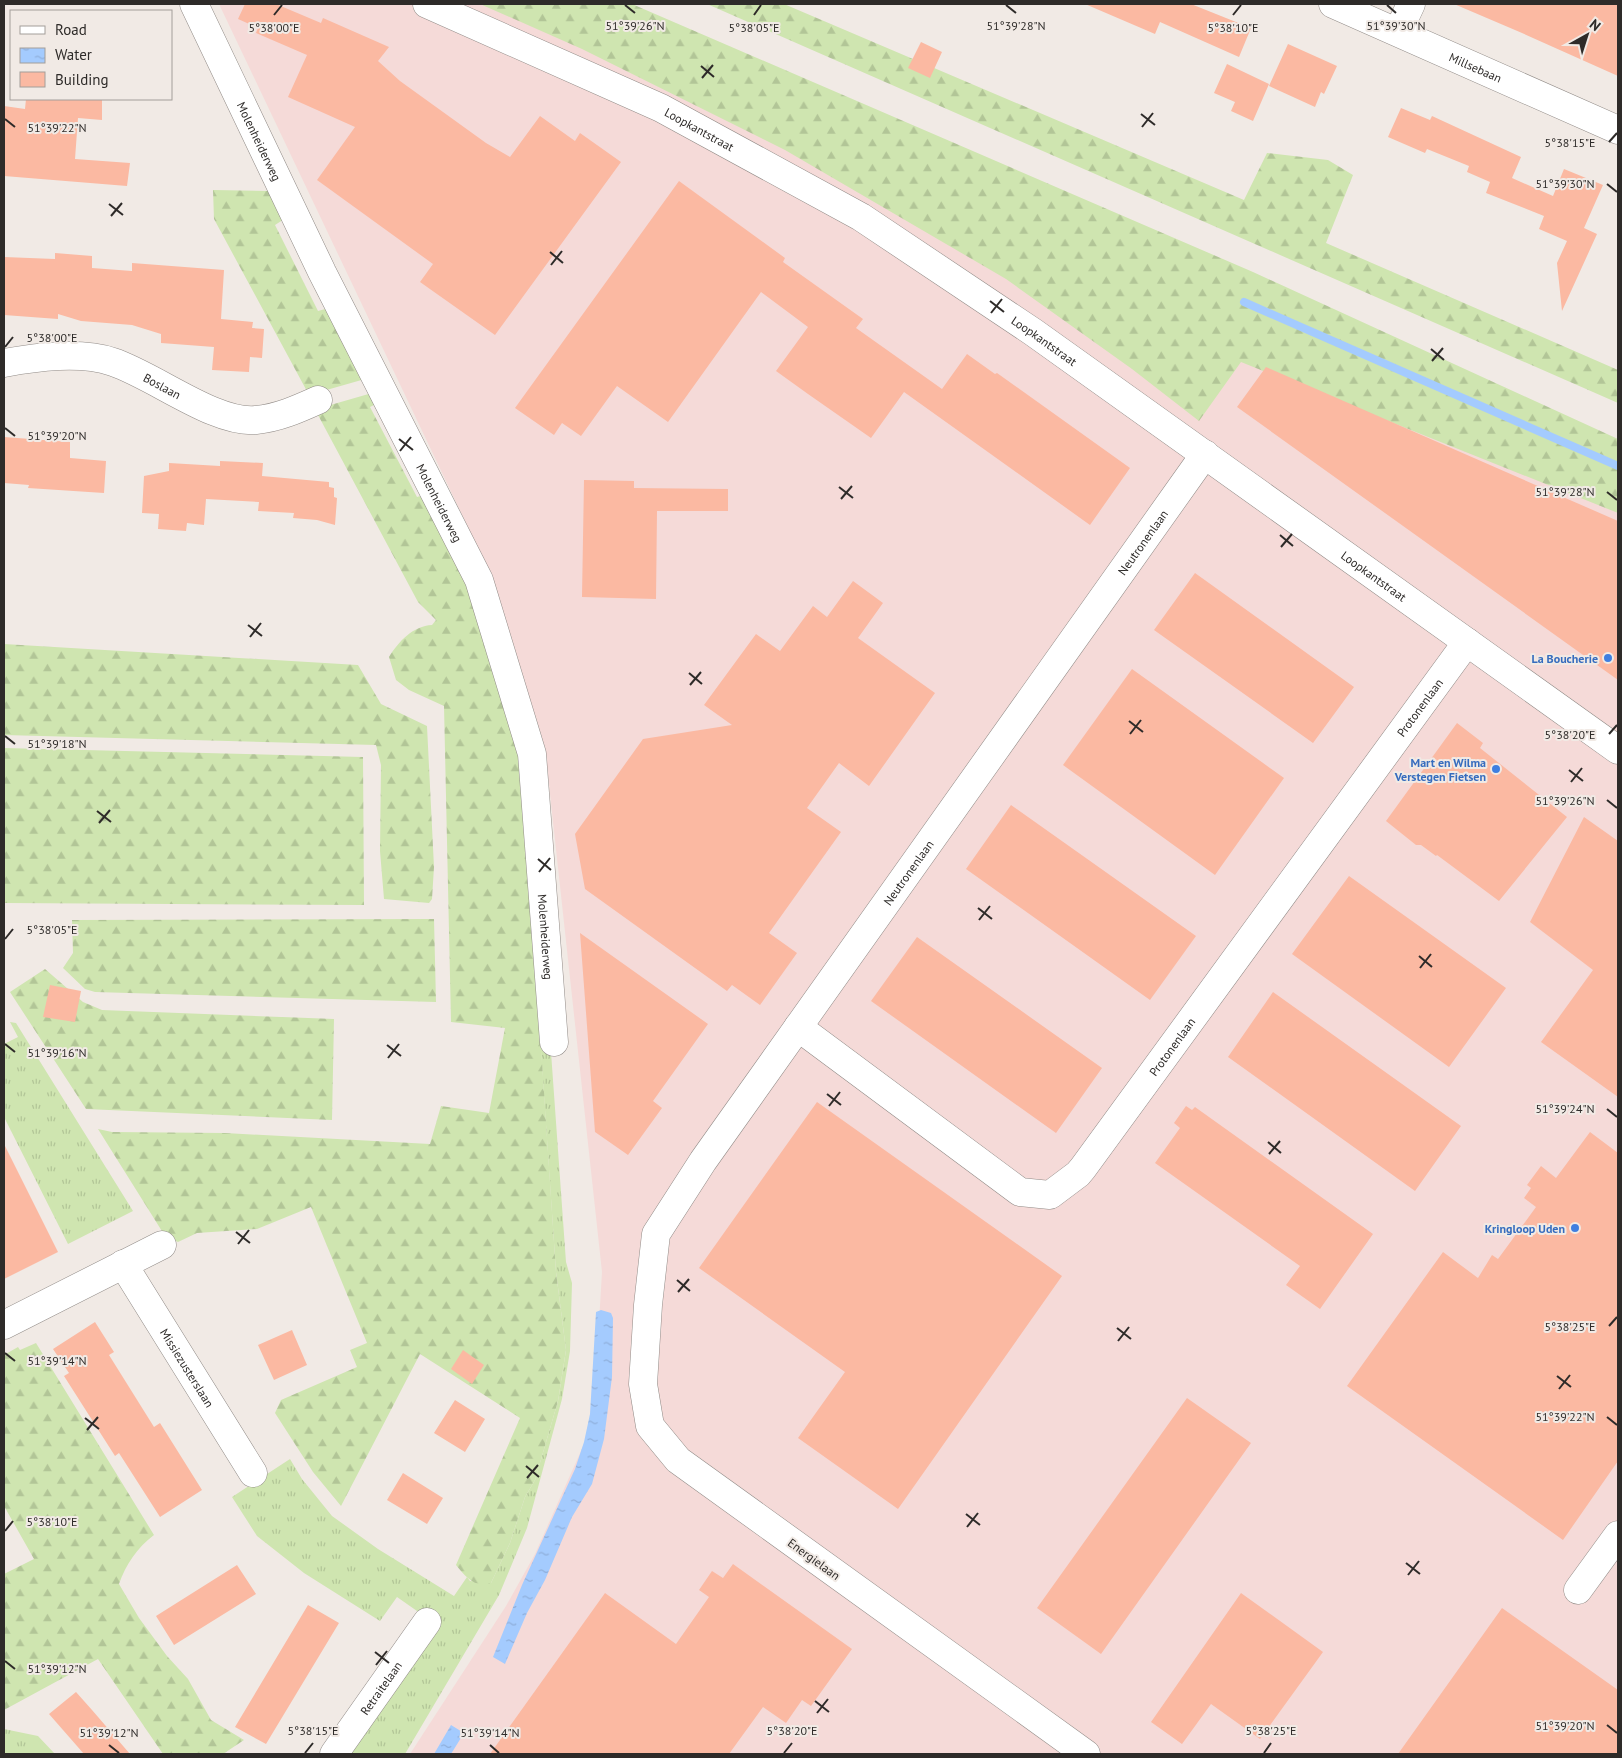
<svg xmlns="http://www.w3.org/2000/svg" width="1622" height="1758" font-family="'PT Sans',sans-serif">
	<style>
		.industrial { fill: #f5dad8 }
		.grass { fill: url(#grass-tufts) }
		.forest { fill: url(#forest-firs) }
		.water { fill: url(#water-ripples) }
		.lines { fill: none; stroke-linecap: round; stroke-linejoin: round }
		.stream { stroke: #a4cbfe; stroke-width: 8 }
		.building { fill: #fbb9a2 }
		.minor-casing { stroke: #918b87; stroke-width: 29 }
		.tertiary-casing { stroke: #918b87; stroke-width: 29 }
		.minor { stroke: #fff; stroke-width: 28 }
		.tertiary { stroke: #fff; stroke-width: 28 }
		.ticks { fill: none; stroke: #2e2b29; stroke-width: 2 }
		.shop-dot { fill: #3f7fe0; stroke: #f1eae5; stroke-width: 2 }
		.labels { text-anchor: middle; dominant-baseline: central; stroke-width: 4; stroke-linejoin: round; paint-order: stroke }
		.street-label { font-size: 12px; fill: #2e2b29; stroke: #f1eae5 }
		.shop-label { font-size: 12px; font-weight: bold; fill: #366cbe; stroke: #f1eae5; text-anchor: end }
		.ticks-label { font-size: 12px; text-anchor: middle; fill: #2e2b29; stroke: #f1eae5; stroke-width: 4; stroke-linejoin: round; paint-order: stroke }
	</style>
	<defs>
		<pattern id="grass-tufts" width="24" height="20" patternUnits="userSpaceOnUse" patternTransform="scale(1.25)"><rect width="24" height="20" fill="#cfe5b0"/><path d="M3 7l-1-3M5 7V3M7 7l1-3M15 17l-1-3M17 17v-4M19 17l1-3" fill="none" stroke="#b2c597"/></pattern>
		<pattern id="forest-firs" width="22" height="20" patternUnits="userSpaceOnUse" patternTransform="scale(1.25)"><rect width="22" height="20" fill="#cfe5b0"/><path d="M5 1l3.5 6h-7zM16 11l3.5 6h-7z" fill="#b2c597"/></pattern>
		<pattern id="water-ripples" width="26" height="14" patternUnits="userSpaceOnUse" patternTransform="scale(1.25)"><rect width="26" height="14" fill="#a4cbfe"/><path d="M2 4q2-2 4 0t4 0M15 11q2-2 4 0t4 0" fill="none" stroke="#8eaeda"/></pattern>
	</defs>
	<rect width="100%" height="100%" fill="#f1eae5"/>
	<!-- industrial -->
	<path class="industrial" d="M 219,4 L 549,4 L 1618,475 L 1618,1754 L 410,1754 L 506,1606 L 535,1554 L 593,1424 L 602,1272 L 545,748 L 494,582 Z"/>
	<!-- grass -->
	<path class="grass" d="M 537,992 L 548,1010 L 566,1262 L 572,1283 L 570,1351 L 562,1399 L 527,1528 L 499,1595 L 405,1754 L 349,1754 L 437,1625 L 397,1597 L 380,1621 L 304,1573 L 257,1536 L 232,1497 L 290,1459 L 302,1479 L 332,1516 L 378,1549 L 454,1596 L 467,1577 L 470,1581 L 491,1583 L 510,1543 L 525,1497 L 535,1480 L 558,1401 L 566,1350 L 556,1272 Z
		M 10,1022 L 16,1023 L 133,1211 L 68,1244 L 4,1117 L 4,1044 L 18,1037 Z
		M 4,1729 L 38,1736 L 55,1754 L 4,1754 Z"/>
	<!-- forest -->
	<path class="forest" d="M 480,4 L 632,4 L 1253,272 L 1618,439 L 1618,513 L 1241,362 L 1199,421 L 1132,369 L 1006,279 L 785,150 L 582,49 Z
		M 707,4 L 784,4 L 1244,200 L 1267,153 L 1328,160 L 1353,175 L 1326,243 L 1618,370 L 1618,403 Z
		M 213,190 L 270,191 L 289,216 L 275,225 L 318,311 L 329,308 L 365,379 L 309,395 L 214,219 Z
		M 372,393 L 378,403 L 370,407 L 417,497 L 424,495 L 457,546 L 522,762 L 556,1272 L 566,1350 L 558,1401 L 535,1480 L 525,1497 L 510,1543 L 491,1583 C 474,1588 466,1577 456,1565 L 520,1418 L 420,1354 L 341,1506 L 313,1472 L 275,1413 L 281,1400 L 357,1367 L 350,1350 L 367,1343 L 311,1207 L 257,1229 L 197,1233 L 178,1242 L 165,1236 L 98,1129 L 112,1132 L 225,1133 L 430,1144 L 441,1106 L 489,1113 L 505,1028 L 451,1022 L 444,706 L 409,690 L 396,680 L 389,657 C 399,641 413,626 432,625 L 436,620 L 418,602 L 318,415 L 320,408 Z
		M 4,644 L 358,665 L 381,704 L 427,726 L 434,867 L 432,899 L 429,903 L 384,899 L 380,851 L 381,765 L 376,745 L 4,735 Z
		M 4,748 L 363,757 L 364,905 L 4,903 Z
		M 434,919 L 436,1002 L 95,992 L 85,989 L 63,968 L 73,953 L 72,920 Z
		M 45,969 L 83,1002 L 102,1010 L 334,1019 L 332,1120 L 86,1109 L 10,992 Z
		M 36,1343 L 154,1535 C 137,1548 126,1564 119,1584 L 139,1618 L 167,1656 L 188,1679 L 211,1720 L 244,1740 L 223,1754 L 163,1754 L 98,1659 L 4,1710 L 4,1574 L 34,1559 L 4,1506 L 4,1355 L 18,1347 L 20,1350 Z"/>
	<!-- water -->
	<path class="water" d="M 601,1310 L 611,1313 L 613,1318 L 612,1377 L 604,1439 L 592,1484 L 572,1517 L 545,1580 L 527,1613 L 505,1664 L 493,1657 L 522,1585 L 575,1469 L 584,1442 L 590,1414 L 596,1312 Z
		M 451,1725 L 464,1733 L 451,1754 L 434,1754 Z"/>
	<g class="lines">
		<!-- stream -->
		<path class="stream" d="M 1244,302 L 1618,466"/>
	</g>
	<!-- building -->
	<path class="building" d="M 245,4 L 276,4 L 321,23 L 323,18 L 389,47 L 378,61 L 400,81 L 486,143 L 510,157 L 540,116 L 575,141 L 580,133 L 621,162 L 495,335 L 420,282 L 433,264 L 317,180 L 355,127 L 288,97 L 307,55 L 256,33 L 258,28 L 238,19 Z
		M 1085,4 L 1191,4 L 1251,28 L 1239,57 L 1160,22 L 1155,34 Z
		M 1454,4 L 1618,4 L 1618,76 L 1522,33 Z
		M 921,42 L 942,52 L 930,78 L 908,68 Z
		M 1288,44 L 1337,66 L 1324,94 L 1321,92 L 1315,107 L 1269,86 Z
		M 1227,64 L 1269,84 L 1253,121 L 1231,111 L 1235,102 L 1214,93 Z
		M 26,99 L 102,99 L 102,120 L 78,118 L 75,159 L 130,163 L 127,186 L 4,176 L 4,106 L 25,109 Z
		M 1401,108 L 1430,120 L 1432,116 L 1521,157 L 1512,178 L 1553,196 L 1564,169 L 1603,185 L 1584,228 L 1597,234 L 1562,311 L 1557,263 L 1567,241 L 1539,229 L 1544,216 L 1486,193 L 1490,182 L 1467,172 L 1469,166 L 1427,149 L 1425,153 L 1388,137 Z
		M 679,181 L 785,258 L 783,262 L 863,319 L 856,328 L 942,389 L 967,354 L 995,374 L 997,373 L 1130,468 L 1090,525 L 904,392 L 871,438 L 808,394 L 776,371 L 808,327 L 761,292 L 668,422 L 617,386 L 581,436 L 562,423 L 554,435 L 515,408 Z
		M 55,253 L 92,256 L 92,268 L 132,271 L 132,263 L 224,270 L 221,319 L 253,322 L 252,328 L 264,329 L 262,358 L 250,357 L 249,372 L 212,370 L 214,347 L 161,343 L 161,334 L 132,325 L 81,321 L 58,314 L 58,319 L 4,315 L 4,257 L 55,259 Z
		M 1266,367 L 1618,521 L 1618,680 L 1237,407 Z
		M 4,437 L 70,442 L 70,458 L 106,461 L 104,493 L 28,488 L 29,485 L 4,483 Z
		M 220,461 L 263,463 L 262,476 L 329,482 L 329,487 L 334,488 L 334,497 L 337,498 L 335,525 L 317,520 L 293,518 L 294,513 L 258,511 L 259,502 L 206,499 L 204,525 L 187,523 L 186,531 L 158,529 L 159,514 L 142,513 L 144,476 L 169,471 L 169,463 L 220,466 Z
		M 584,480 L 634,481 L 634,488 L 728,489 L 728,511 L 657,511 L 656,599 L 582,597 Z
		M 1195,573 L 1354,687 L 1313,743 L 1154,630 Z
		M 853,581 L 883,603 L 858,638 L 935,693 L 869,786 L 839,763 L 807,808 L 841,832 L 769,933 L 797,953 L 760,1005 L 732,985 L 727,991 L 585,889 L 575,834 L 643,739 L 732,725 L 704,705 L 756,634 L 780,651 L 813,606 L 827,617 Z
		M 1132,669 L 1284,778 L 1215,875 L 1063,765 Z
		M 1457,723 L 1483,743 L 1480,748 L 1567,817 L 1499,901 L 1437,855 L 1436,856 L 1421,845 L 1416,845 L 1386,821 Z
		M 1011,805 L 1196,936 L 1150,1000 L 966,869 Z
		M 1584,817 L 1618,841 L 1618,1097 L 1541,1042 L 1593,970 L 1530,922 Z
		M 1349,876 L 1506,988 L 1449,1067 L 1292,954 Z
		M 580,933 L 708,1024 L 653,1101 L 662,1108 L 628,1155 L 595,1132 Z
		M 917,937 L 1102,1068 L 1056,1133 L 871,1001 Z
		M 50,985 L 81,991 L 75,1022 L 43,1017 Z
		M 1273,992 L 1461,1126 L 1415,1191 L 1228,1057 Z
		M 817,1102 L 1062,1276 L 898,1509 L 798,1438 L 845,1372 L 699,1268 Z
		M 1186,1106 L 1192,1110 L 1195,1107 L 1373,1234 L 1320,1309 L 1286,1285 L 1300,1266 L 1155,1163 L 1180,1128 L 1174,1123 Z
		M 1590,1132 L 1618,1153 L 1618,1461 L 1563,1540 L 1347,1386 L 1443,1252 L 1478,1278 L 1492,1255 L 1498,1259 L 1536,1207 L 1524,1198 L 1531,1188 L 1527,1185 L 1541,1166 L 1556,1178 Z
		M 4,1144 L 58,1252 L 4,1279 Z
		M 95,1322 L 114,1352 L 109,1355 L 154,1427 L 160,1423 L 202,1490 L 160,1517 L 119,1453 L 115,1456 L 64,1376 L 69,1373 L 53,1349 Z
		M 292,1330 L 307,1365 L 274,1380 L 258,1345 Z
		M 463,1350 L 484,1365 L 472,1384 L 451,1369 Z
		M 1187,1398 L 1251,1443 L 1101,1654 L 1037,1608 Z
		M 455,1400 L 485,1419 L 465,1452 L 434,1433 Z
		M 403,1473 L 443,1498 L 427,1524 L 387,1500 Z
		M 733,1564 L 852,1649 L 811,1706 L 802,1700 L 786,1723 L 763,1707 L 729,1754 L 490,1754 L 605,1593 L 676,1644 L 709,1597 L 699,1590 L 712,1571 L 723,1578 Z
		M 237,1565 L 256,1594 L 174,1645 L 156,1616 Z
		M 1241,1593 L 1323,1652 L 1260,1739 L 1211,1704 L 1182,1744 L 1151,1722 Z
		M 308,1605 L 339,1623 L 266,1744 L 235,1727 Z
		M 1502,1608 L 1618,1690 L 1618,1754 L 1398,1754 Z
		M 76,1692 L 92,1710 L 130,1754 L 84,1754 L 49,1714 Z"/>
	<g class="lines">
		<defs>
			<g id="minor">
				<path id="s1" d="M 194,4 L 322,272 L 479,580 L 532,754 L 554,1042"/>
				<path id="s2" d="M 1333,4 L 1618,130"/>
				<path d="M 1398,32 L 1411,4"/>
				<path id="s3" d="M 4,363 C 37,357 80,351 113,362 C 155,376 215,424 256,420 C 278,418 298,409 318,400"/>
				<path id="s4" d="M 798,1027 L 1020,1192 L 1050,1195 L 1078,1174 L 1083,1168 L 1467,642"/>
				<path id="s5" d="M 123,1264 L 253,1473"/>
				<path d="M 4,1325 L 162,1245"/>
				<path d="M 1578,1590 L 1618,1535"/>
				<path id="s6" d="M 334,1754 L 427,1622"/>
				<path id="s7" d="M 1086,1754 L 678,1460 L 650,1426 L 643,1384 L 648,1305 L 656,1234 L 703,1161 L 1205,454"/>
			</g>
			<g id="tertiary">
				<path id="s8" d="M 427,4 L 661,108 L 861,217 L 1033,332 L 1618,750"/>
			</g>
		</defs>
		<!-- minor casing -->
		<use href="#minor" class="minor-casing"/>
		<!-- tertiary casing -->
		<use href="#tertiary" class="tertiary-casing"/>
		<!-- minor -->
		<use href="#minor" class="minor"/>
		<!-- tertiary -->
		<use href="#tertiary" class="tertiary"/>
	</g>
	<!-- ticks -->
	<path class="ticks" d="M 625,5 L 635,13M 1006,5 L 1016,13M 1387,5 L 1396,13M 274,15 L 282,5M 754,15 L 761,5M 1233,15 L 1241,5M 701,66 L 714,77M 702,78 L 713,65M 1141,114 L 1155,125M 5,119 L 15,127M 1142,127 L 1153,113M 1609,142 L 1617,133M 1607,184 L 1617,192M 109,204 L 123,215M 111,216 L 122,203M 550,252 L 563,263M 551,265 L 562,251M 990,301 L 1004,312M 991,313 L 1002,299M 5,347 L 13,337M 1431,349 L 1444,360M 1432,361 L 1443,348M 5,428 L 15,436M 399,439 L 413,450M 400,451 L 411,437M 839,487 L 853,498M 1607,492 L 1617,500M 841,499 L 852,486M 1280,535 L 1293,546M 1281,547 L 1292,534M 248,625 L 262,636M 250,637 L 261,623M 689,673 L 702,684M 690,685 L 701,672M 1129,721 L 1143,732M 1130,734 L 1141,720M 1609,734 L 1617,725M 5,736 L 15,744M 1569,770 L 1583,781M 1571,782 L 1582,768M 1607,800 L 1617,808M 97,811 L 111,822M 99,823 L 110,810M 538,859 L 551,870M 539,872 L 550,858M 978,908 L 992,919M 979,920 L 990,906M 5,939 L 13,929M 1419,956 L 1432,967M 1420,968 L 1431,954M 5,1044 L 15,1052M 387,1045 L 401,1056M 388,1058 L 399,1044M 827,1094 L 841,1105M 829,1106 L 840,1092M 1607,1109 L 1617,1117M 1268,1142 L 1281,1153M 1269,1154 L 1280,1141M 236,1232 L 250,1243M 238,1244 L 249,1230M 677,1280 L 690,1291M 678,1292 L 689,1279M 1609,1326 L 1617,1317M 1117,1328 L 1131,1339M 1118,1341 L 1129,1327M 5,1353 L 15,1361M 1557,1376 L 1571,1387M 1559,1389 L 1570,1375M 1607,1417 L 1617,1425M 85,1418 L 99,1429M 87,1430 L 98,1417M 526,1466 L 539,1477M 527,1478 L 538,1465M 966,1514 L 980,1525M 967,1527 L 978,1513M 5,1531 L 13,1521M 1406,1563 L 1420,1574M 1408,1575 L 1419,1561M 375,1652 L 389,1663M 5,1661 L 15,1669M 376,1665 L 387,1651M 815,1701 L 829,1712M 817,1713 L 828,1699M 1607,1725 L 1617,1733M 109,1745 L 119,1753M 490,1745 L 499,1753M 305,1753 L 313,1743M 784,1753 L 792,1743M 1264,1753 L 1271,1743"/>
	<!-- markers -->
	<g class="shop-dot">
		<circle cx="1608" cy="658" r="5"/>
		<circle cx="1496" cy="769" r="5"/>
		<circle cx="1575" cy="1228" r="5"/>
	</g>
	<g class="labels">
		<!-- street labels -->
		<g class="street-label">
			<text stroke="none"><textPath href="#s2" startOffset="156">Millsebaan</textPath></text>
			<text stroke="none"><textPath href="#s8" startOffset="300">Loopkantstraat</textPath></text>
			<text stroke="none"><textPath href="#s1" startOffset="152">Molenheiderweg</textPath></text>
			<text stroke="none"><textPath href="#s8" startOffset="705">Loopkantstraat</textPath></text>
			<text stroke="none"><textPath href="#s3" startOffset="165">Boslaan</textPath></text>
			<text stroke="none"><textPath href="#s1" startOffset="556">Molenheiderweg</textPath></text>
			<text stroke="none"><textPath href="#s7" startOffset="1586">Neutronenlaan</textPath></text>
			<text stroke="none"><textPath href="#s8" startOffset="1110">Loopkantstraat</textPath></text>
			<text stroke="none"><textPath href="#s4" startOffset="920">Protonenlaan</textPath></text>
			<text stroke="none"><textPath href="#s7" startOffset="1181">Neutronenlaan</textPath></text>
			<text stroke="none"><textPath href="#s1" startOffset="1008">Molenheiderweg</textPath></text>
			<text stroke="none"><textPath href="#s4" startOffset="500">Protonenlaan</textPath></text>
			<text stroke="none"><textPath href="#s5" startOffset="122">Missiezusterslaan</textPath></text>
			<text transform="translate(814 1559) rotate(36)">Energielaan</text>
			<text stroke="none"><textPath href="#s6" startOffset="81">Retraitelaan</textPath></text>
		</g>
		<!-- shop labels -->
		<g class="shop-label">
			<text x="1598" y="658">La Boucherie</text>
			<text x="1486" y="762">Mart en Wilma<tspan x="1486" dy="14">Verstegen Fietsen</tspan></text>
			<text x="1565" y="1228">Kringloop Uden</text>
		</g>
	</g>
	<g class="ticks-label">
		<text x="635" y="30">51°39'26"N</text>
		<text x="1016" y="30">51°39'28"N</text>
		<text x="1396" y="30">51°39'30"N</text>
		<text x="274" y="32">5°38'00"E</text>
		<text x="754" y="32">5°38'05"E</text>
		<text x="1233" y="32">5°38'10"E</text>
		<text x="57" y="132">51°39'22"N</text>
		<text x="1570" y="147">5°38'15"E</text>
		<text x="1565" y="188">51°39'30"N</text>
		<text x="52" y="342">5°38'00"E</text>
		<text x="57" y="440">51°39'20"N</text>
		<text x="1565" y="496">51°39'28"N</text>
		<text x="1570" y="739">5°38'20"E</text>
		<text x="57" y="748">51°39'18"N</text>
		<text x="1565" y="805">51°39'26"N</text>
		<text x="52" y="934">5°38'05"E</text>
		<text x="57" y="1057">51°39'16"N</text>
		<text x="1565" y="1113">51°39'24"N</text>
		<text x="1570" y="1331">5°38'25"E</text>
		<text x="57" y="1365">51°39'14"N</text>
		<text x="1565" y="1421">51°39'22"N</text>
		<text x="52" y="1526">5°38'10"E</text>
		<text x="57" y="1673">51°39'12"N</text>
		<text x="1565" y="1730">51°39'20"N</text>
		<text x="313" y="1735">5°38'15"E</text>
		<text x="792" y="1735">5°38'20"E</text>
		<text x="1271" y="1735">5°38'25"E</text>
		<text x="109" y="1737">51°39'12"N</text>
		<text x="490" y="1737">51°39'14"N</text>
	</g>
	<!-- border -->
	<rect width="1622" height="1758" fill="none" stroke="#2e2b29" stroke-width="10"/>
	<!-- legend -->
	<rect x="10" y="10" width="162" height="90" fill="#f1eae5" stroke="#a39e9a"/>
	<rect x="20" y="26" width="25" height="8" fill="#ffffff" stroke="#a39e9a"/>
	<text x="55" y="35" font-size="15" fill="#2e2b29">Road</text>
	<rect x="20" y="48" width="25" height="15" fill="url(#water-ripples)" stroke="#a39e9a"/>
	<text x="55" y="60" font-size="15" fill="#2e2b29">Water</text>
	<rect x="20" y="72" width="25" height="15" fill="#fbb9a2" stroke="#a39e9a"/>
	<text x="55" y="85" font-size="15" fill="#2e2b29">Building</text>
	<!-- north arrow -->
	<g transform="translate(1587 35) rotate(39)" stroke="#f1eae5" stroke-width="4" paint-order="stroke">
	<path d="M0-4L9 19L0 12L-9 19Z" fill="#2e2b29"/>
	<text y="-8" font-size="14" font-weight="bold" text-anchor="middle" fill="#2e2b29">N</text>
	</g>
</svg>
